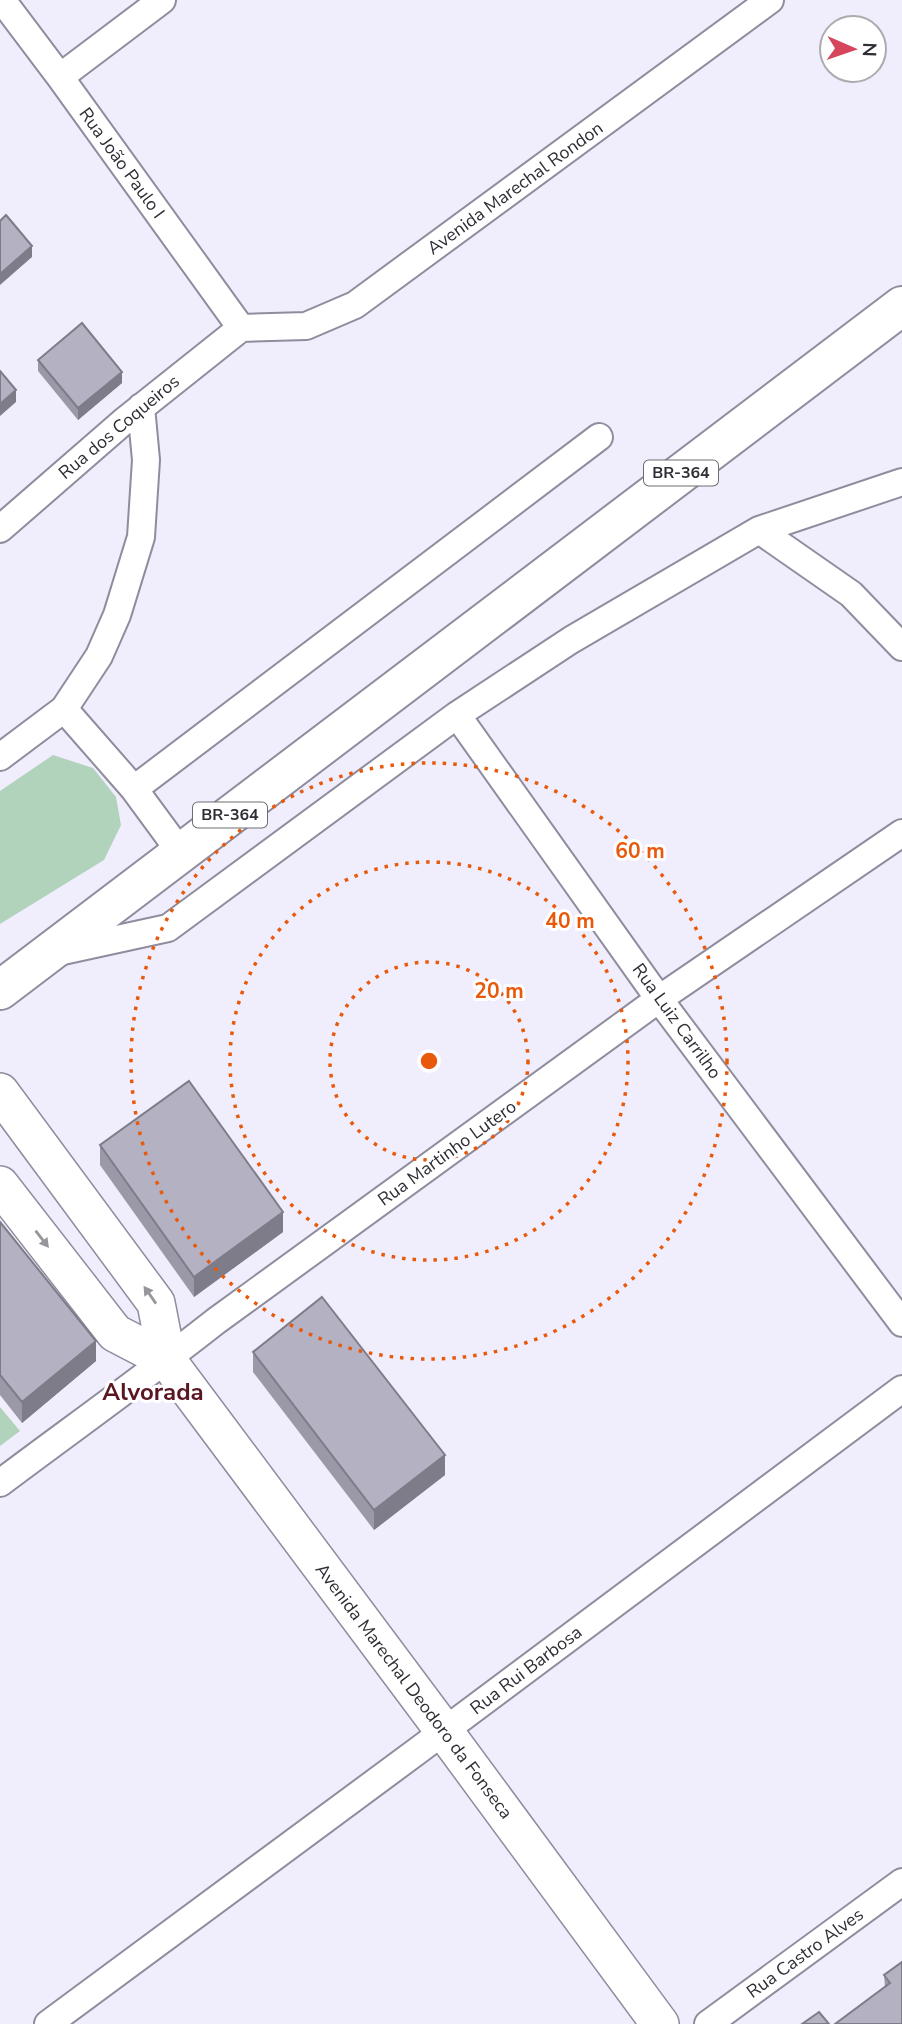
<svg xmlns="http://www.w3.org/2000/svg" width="902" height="2024" font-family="'Nunito Sans',sans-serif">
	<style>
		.green { fill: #b2d3bb }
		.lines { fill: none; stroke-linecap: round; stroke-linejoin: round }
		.minor-casing { stroke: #8f8c9d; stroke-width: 30 }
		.secondary-casing { stroke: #8f8c9d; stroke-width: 40 }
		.trunk-casing { stroke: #8f8c9d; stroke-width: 42 }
		.minor { stroke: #fff; stroke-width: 26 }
		.secondary { stroke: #fff; stroke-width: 37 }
		.trunk { stroke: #fff; stroke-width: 38 }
		.wall { fill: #9b98a8 }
		.shaded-wall { fill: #7e7c88 }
		.building { fill: #b4b1c3; stroke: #7e7c88; stroke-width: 2 }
		.oneway { fill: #97969a }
		.ring { fill: none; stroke: #e8590c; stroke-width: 3.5; stroke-dasharray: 3.5 7 }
		.labels { text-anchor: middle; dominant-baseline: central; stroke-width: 6; stroke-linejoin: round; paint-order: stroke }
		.shield { fill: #fff; stroke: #6d6d72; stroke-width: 2 }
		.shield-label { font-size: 16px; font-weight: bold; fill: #2f2e35 }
		.street-label { font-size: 18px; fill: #2f2e35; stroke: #fff }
		.district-label { font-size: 24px; font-weight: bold; fill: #5b1622; stroke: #fff }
		.centre { fill: #e8590c; stroke: #fff; stroke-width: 3.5 }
		.ring-label { font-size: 21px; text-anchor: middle; font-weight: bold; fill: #e8590c; stroke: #fff; stroke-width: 6; stroke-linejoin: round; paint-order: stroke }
	</style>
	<rect width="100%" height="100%" fill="#f0eefd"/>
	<!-- green -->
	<path class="green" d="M 53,755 L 93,768 L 116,797 L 121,825 L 104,860 L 0,924 L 0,791 Z
		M 0,1407 L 20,1431 L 0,1446 Z"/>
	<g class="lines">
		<defs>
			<path id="minor" d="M 2,0 L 60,77 L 241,328
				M 60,77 L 162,0
				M 241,328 L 306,326 L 355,305 L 770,0
				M 0,529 L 123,422 L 241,328
				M 759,530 L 851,594 L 902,647
				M 64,709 L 134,789 L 181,853
				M 457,715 L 659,999 L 902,1323
				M 0,757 L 64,709 L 99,656 L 117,615 L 141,537 L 146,460 L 141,407
				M 134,789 L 599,437
				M 58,952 L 168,928 L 457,715 L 571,640 L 759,530 L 902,482
				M 0,1483 C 72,1429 145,1377 216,1321 L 659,999 L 902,833
				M 48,2024 L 416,1752 L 902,1389
				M 708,2024 L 902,1882"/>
			<path id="secondary" d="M 0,1092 L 156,1303 L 167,1360 L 444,1731 L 660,2024
				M 0,1185 L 115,1333 L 167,1360"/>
			<path id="trunk" d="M 0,990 L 902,306"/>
		</defs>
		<!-- minor casing -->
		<use href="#minor" class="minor-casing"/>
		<!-- secondary casing -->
		<use href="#secondary" class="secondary-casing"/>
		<!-- trunk casing -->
		<use href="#trunk" class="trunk-casing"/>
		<!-- minor -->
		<use href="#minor" class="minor"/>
		<!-- secondary -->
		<use href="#secondary" class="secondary"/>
		<!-- trunk -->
		<use href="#trunk" class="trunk"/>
	</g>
	<!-- wall -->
	<path class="wall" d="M 38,360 L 122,383 L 78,420 L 38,371 Z
		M 100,1145 L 283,1232 L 194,1297 L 100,1165 Z
		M 0,1222 L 96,1361 L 22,1423 L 0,1395 Z
		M 253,1352 L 445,1475 L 374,1530 L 253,1372 Z
		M 902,1962 L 902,2024 L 885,1987 L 884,1975 Z"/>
	<!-- shaded-wall -->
	<path class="shaded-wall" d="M 32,246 L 32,257 L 0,285 L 0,274 Z
		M 122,372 L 122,383 L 78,420 L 78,408 Z
		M 16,390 L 16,402 L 0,416 L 0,404 Z
		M 283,1212 L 283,1232 L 194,1297 L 194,1277 Z
		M 96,1341 L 96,1361 L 22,1423 L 22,1402 Z
		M 445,1455 L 445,1475 L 374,1530 L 374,1510 Z"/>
	<!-- building -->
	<path class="building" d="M 6,215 L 32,246 L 0,274 L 0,221 Z
		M 82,323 L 122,372 L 78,408 L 38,360 Z
		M 0,371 L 16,390 L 0,404 Z
		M 189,1081 L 283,1212 L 194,1277 L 100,1145 Z
		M 0,1222 L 96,1341 L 22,1402 L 0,1375 Z
		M 322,1297 L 445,1455 L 374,1510 L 253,1352 Z
		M 902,1962 L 902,2024 L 835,2024 L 890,1983 L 884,1975 Z
		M 819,2012 L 829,2024 L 802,2024 Z"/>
	<!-- one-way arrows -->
	<defs><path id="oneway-solid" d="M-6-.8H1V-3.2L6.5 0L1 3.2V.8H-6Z" transform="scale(1.75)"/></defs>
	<g class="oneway">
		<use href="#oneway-solid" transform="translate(42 1239) rotate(52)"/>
		<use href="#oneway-solid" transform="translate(150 1295) rotate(-125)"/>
	</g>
	<!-- distance rings -->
	<g class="ring">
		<circle cx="429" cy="1061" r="99"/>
		<circle cx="429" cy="1061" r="199"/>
		<circle cx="429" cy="1061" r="298"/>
	</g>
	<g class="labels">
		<!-- shield labels -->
		<g class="shield">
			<rect x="644" y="460.5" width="74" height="25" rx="5"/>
			<rect x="193" y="802.5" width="74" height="25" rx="5"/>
		</g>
		<g class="shield-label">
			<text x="681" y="473">BR-364</text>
			<text x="230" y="815">BR-364</text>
		</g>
		<!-- street labels -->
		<g class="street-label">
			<text transform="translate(122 163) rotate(54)">Rua João Paulo I</text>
			<text transform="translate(515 188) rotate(-36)">Avenida Marechal Rondon</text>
			<text transform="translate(119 427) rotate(-40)">Rua dos Coqueiros</text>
			<text transform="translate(677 1021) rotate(54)">Rua Luiz Carrilho</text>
			<text transform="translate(447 1153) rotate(-36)">Rua Martinho Lutero</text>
			<text transform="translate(526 1670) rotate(-37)">Rua Rui Barbosa</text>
			<text transform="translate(414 1691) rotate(53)">Avenida Marechal Deodoro da Fonseca</text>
			<text transform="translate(805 1953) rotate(-36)">Rua Castro Alves</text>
		</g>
		<!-- district labels -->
		<g class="district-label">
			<text x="153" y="1392">Alvorada</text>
		</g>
	</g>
	<circle cx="429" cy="1061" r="10" class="centre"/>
	<g class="ring-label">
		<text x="640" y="858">60 m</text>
		<text x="570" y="928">40 m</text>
		<text x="499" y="998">20 m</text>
	</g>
	<!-- north arrow -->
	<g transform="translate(853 49) rotate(92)"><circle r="33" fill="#ffffff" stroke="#acabae" stroke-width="2"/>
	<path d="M0-5L12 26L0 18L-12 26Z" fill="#d5455b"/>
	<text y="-10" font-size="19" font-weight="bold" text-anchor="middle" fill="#2f2e35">N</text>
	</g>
</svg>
